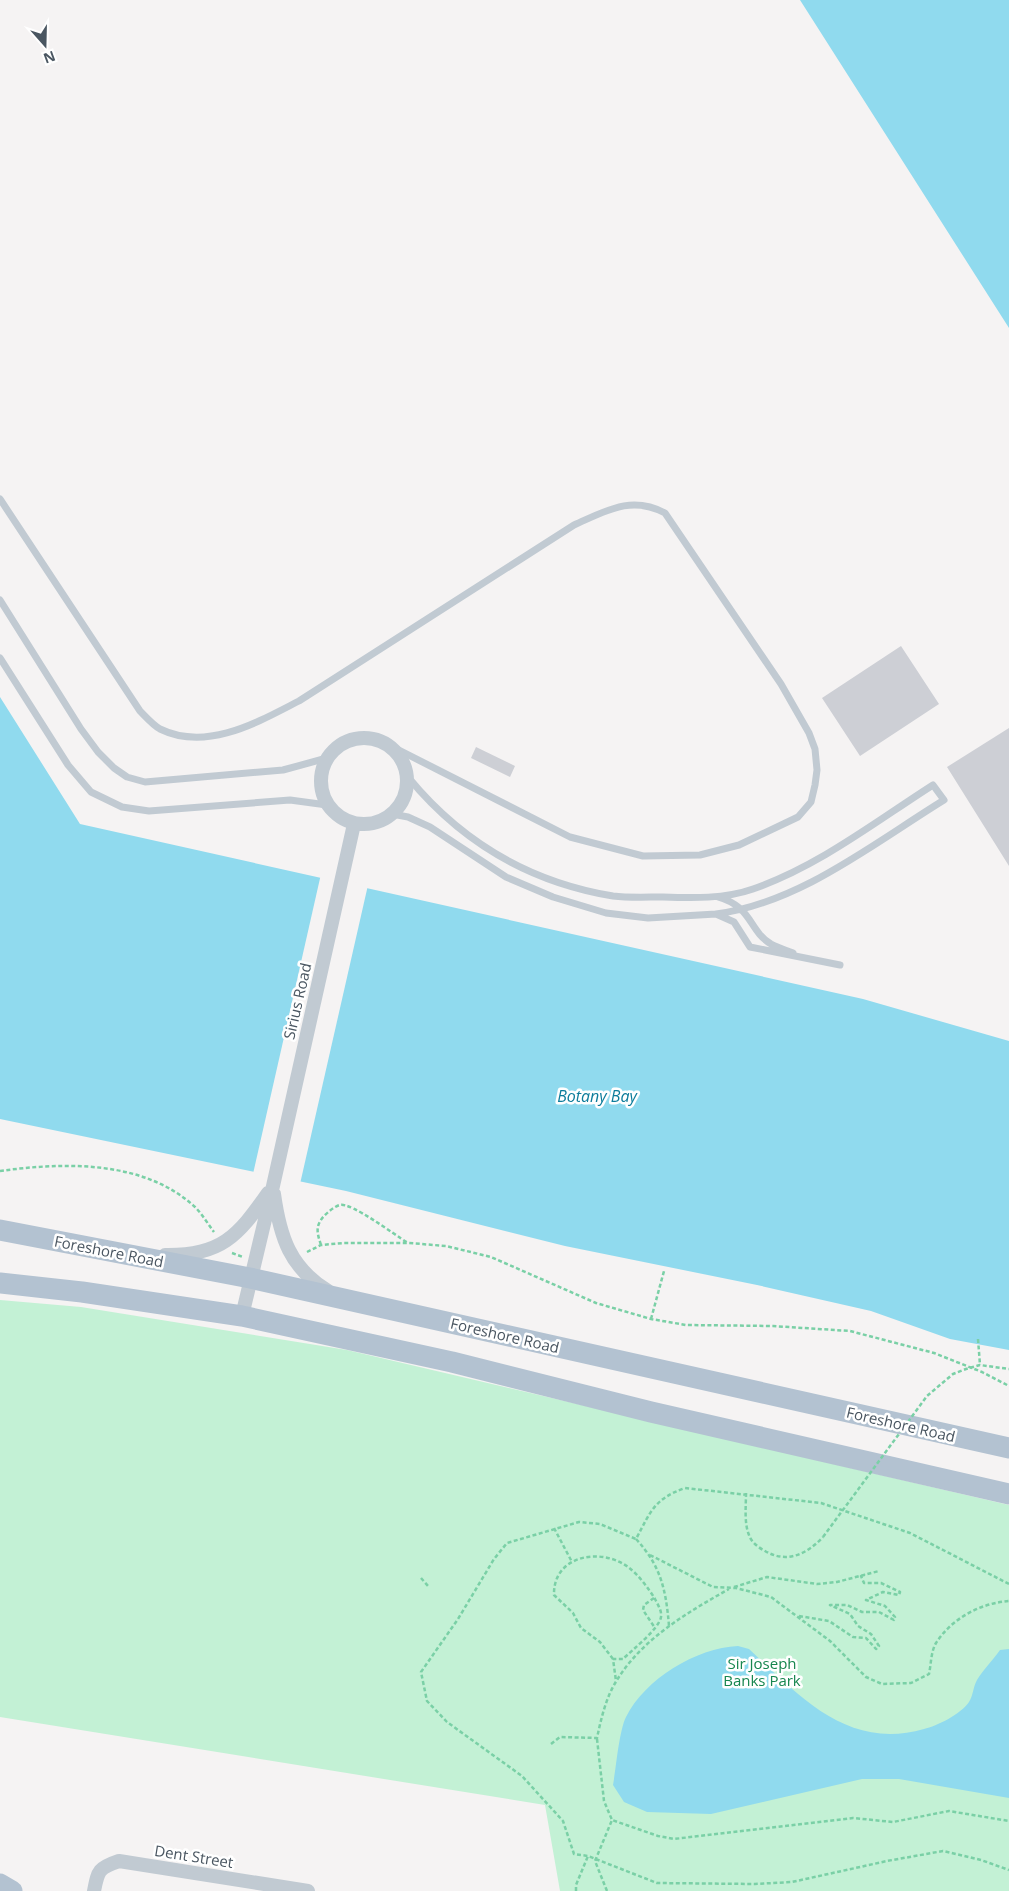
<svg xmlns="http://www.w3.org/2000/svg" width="1009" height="1891" font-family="'Open Sans',sans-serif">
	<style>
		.green { fill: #c3f1d5 }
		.water { fill: #90daee }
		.pier { fill: #f5f3f3 }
		.building { fill: #cdcfd5 }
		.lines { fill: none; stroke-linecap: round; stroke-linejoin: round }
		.path { stroke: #7ad0a6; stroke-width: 2.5; stroke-dasharray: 4 2.5; stroke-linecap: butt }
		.service { stroke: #c1cad2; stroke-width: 7 }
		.minor { stroke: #c1cad2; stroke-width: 14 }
		.primary { stroke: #b3c2d1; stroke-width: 21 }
		.path-bridge { stroke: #7ad0a6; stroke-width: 2.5; stroke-dasharray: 4 2.5; stroke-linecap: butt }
		.labels { text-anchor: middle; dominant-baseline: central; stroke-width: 5; stroke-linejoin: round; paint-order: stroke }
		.street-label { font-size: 15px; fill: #4a5661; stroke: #fff }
		.park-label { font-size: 15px; fill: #17864f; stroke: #fff }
		.water-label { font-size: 16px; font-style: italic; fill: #0c7c9b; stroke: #fff }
	</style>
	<rect width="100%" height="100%" fill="#f5f3f3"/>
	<!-- green -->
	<path class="green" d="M 0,1300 L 81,1307 L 347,1350 L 1009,1505 L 1009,1891 L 560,1891 L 545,1805 L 0,1717 Z"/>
	<!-- water -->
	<path class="water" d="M 800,0 L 1009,0 L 1009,328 Z
		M 0,697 L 80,824 L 863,999 L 1009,1041 L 1009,1350 L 950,1339 L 871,1311 L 757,1285 L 565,1246 L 346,1191 L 0,1119 Z
		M 738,1646 L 749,1649 C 799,1696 848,1751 924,1729 C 937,1726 961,1714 969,1702 C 973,1696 973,1687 977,1680 C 983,1670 993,1660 1000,1650 L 1009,1649 L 1009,1798 L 899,1779 L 862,1779 L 711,1814 L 647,1812 L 624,1802 L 613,1785 C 616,1769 619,1731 626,1717 C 645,1679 696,1648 738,1646 Z"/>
	<!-- pier -->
	<path class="pier" d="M 321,874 L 368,885 L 300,1184 L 253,1174 Z"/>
	<!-- building -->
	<path class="building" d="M 901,646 L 939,704 L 860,756 L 822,698 Z
		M 1009,728 L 1009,866 L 947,767 Z
		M 476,747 L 515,766 L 510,777 L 471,758 Z"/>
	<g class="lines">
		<!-- path -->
		<path class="path" d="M 0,1171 C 65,1162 144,1160 195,1207 C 202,1214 208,1224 214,1232
			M 321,1245 C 317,1233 315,1226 324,1216 C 328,1212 335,1206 340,1205 C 351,1202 395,1235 408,1243
			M 307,1252 L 321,1245 L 344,1243 L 409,1243 L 446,1246 L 491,1257 L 596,1303 L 651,1319 L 686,1325 L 773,1326 L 850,1331 L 934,1353 L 982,1372 L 1009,1386
			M 232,1253 L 243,1257
			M 651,1319 L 664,1271
			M 978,1339 L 980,1365
			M 746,1493 C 746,1506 744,1523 749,1535 C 751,1542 759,1548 765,1551 C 787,1564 807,1554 823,1537
			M 554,1528 L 572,1562
			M 636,1539 C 661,1566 666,1590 669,1626
			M 650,1555 L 713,1587 L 736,1588 L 771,1597 L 830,1641 L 866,1677 L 882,1684 L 911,1683 L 929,1674 C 931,1665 931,1651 936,1643 C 952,1618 981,1603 1009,1601
			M 421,1578 L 428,1586
			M 1009,1584 L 910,1533 L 821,1503 L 685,1488 C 654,1499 651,1511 636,1539 L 600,1524 L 579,1522 L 507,1543 L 494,1559 L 458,1619 L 421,1672 L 427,1701 L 447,1722 L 522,1776 L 563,1821 L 574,1854 L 588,1856 L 657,1883 L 755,1884 L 792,1882 L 887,1861 L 943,1851 L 981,1860 L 1009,1870
			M 734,1587 L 767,1577 L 817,1584 L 837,1582 L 879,1571
			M 654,1598 L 644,1605 L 643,1610 L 655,1628
			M 799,1616 L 829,1621 L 853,1637 L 866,1638 L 876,1649 L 879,1646 L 871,1634 L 858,1626 L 850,1614 L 830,1605 L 847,1605 L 862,1612 L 879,1612 L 894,1620 L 895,1617 L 885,1606 L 866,1600 L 883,1592 L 899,1595 L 900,1592 L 881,1583 L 864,1583 L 861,1576 L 865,1574
			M 613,1659 L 600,1642 L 581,1628 L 573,1613 L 554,1595 C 553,1555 601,1547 628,1567 C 638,1574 649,1589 655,1599 C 658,1605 662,1611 661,1617 C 659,1629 632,1650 623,1659 L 613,1659 L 616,1681
			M 597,1739 L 604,1801 L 612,1820
			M 551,1744 L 560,1737 L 597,1738 C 601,1719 606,1697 617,1680 C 642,1639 688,1612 729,1589
			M 576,1891 L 576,1885 L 588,1856
			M 607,1891 L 595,1861 L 612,1820 L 658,1836 L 674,1839 L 853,1818 L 893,1822 L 949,1811 L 1009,1821"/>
		<!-- service -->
		<path class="service" d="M 0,499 L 140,711 C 146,717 153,725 160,729 C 207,752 258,722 299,701 L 574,525 C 606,511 631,495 665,513 L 781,684 L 809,733 L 815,749 L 817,770 L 815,785 L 811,802 L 798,817 L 739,845 L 700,855 L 643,856 L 570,837 L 387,744
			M 0,600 L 81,729 L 98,752 L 114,768 L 127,777 L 145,782 L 283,770 L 327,758
			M 0,658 L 68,765 L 91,792 L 122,807 L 149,811 L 290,800 L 327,805
			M 408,777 C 462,843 529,882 613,896 C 629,898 647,897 663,897 C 692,898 725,899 753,889 C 819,866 875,822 933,785 L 944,800 C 874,843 800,903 716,914
			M 392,814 L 408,817 L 430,827 L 506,877 L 553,897 L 606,913 L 648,918 L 716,914 L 734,922 L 750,947 L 840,965
			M 718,897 C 753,907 748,930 771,944 C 778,948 786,950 793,953"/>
		<!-- minor -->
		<path class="minor" d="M321 781a43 43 0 1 1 86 0a43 43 0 1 1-86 0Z
			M 274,1194 C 280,1237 290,1268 328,1291
			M 165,1255 C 221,1256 238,1236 268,1193
			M 242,1316 L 273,1186 L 354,824
			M 94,1891 C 98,1871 98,1868 119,1861 L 308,1891"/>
		<!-- primary -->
		<path class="primary" d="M 0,1230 L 250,1278 L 1009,1448
			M 0,1283 L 82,1292 L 242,1316 L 452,1362 L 651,1412 L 1009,1494
			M 0,1884 L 12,1891"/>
		<!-- path-bridge -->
		<path class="path-bridge" d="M 823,1537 L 927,1396 L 953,1374 L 966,1369 L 980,1365 L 1009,1369"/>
	</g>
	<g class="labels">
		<!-- street labels -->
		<g class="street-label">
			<text transform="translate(297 1001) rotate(-77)">Sirius Road</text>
			<text transform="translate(109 1251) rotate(11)">Foreshore Road</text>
			<text transform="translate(505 1335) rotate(13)">Foreshore Road</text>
			<text transform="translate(901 1424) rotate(13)">Foreshore Road</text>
			<text transform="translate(194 1856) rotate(9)">Dent Street</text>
		</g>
		<!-- park labels -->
		<g class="park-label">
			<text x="762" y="1663">Sir Joseph<tspan x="762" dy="17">Banks Park</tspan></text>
		</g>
		<!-- water labels -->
		<g class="water-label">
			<text x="597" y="1096">Botany Bay</text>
		</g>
	</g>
	<!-- north arrow -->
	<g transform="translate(45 45) rotate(160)" stroke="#ffffff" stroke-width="4" paint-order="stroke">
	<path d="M0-4L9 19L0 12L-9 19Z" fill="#4a5661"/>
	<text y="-8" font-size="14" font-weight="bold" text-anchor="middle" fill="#4a5661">N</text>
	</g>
</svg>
